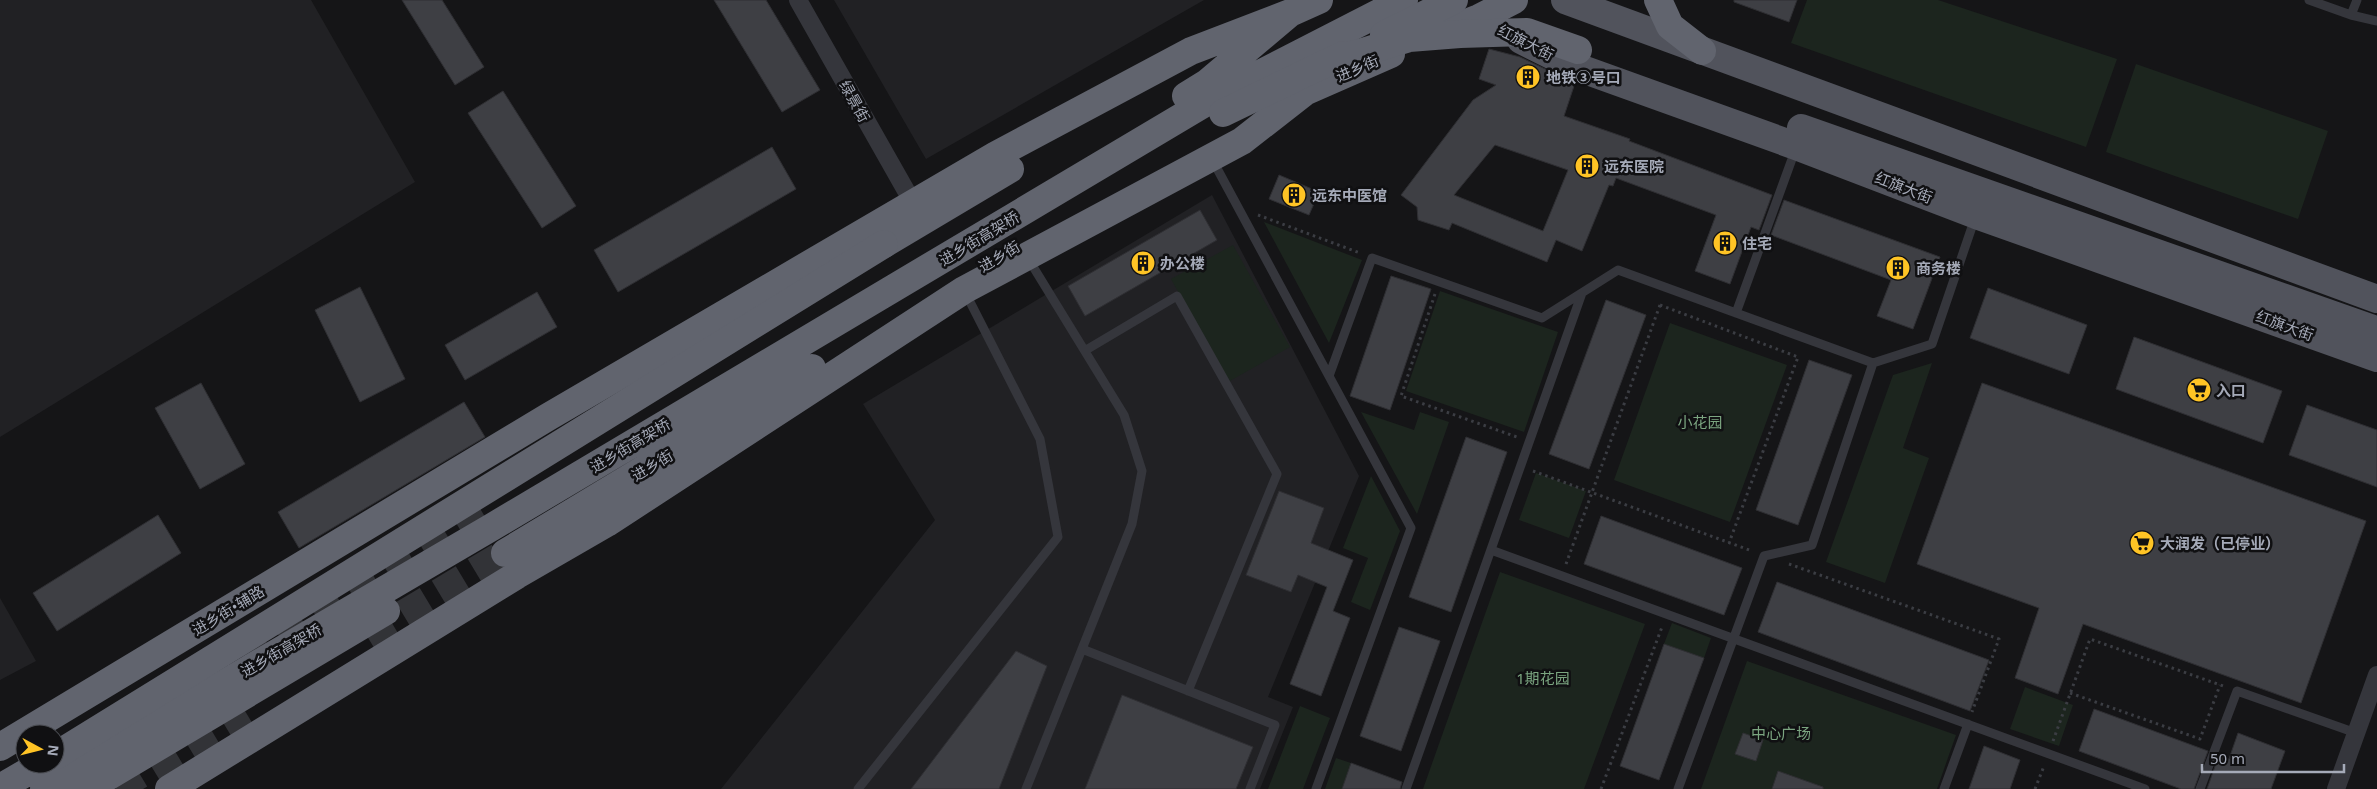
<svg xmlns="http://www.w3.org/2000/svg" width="2377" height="789" font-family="'Noto Sans','Noto Sans SC',sans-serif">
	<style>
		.built { fill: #212124 }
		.green { fill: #1c251e }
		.building { fill: #3e3f44; stroke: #2f2f33; fill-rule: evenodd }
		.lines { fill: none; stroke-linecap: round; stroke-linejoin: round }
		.highway-tunnel { stroke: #323337; stroke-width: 28; stroke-dasharray: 28 14; stroke-linecap: butt }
		.path { stroke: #3b3d43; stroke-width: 3; stroke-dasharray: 2.5 4; stroke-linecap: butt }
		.lane { stroke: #35363c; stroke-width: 9 }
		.street { stroke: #35363c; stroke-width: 18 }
		.primary { stroke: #51535c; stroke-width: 28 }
		.highway { stroke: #61646e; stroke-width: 28 }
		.highway-bridge { stroke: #61646e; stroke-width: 28 }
		.labels { text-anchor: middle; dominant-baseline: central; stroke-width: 5; stroke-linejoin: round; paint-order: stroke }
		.street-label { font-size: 15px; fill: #a5aab8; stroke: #101012 }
		.poi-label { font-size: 15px; font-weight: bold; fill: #a5aab8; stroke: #101012; text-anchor: start }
		.park-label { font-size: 15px; fill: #7ba580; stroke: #101012 }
	</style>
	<rect width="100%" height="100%" fill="#151517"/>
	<!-- built -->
	<path class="built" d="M 0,0 L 311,0 L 415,182 L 0,437 Z
		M 834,0 L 1204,0 L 926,159 Z
		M 1212,195 L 1359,476 L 1268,697 L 1293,707 L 1260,789 L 721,789 L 935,520 L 863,404 Z
		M 0,598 L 36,661 L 0,680 Z"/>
	<!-- green -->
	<path class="green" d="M 1807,0 L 1938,0 L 2117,59 L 2086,147 L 1791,43 Z
		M 2136,64 L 2328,131 L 2298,219 L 2106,152 Z
		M 1264,222 L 1362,260 L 1329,343 Z
		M 1233,245 L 1290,347 L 1228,382 L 1171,279 Z
		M 1440,291 L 1558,332 L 1524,432 L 1406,391 Z
		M 1670,323 L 1787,365 L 1730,522 L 1614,480 Z
		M 1932,363 L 1903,448 L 1929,458 L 1885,583 L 1826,562 L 1893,375 Z
		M 1361,412 L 1414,430 L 1420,412 L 1449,422 L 1417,514 Z
		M 1536,473 L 1586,491 L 1569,538 L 1519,520 Z
		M 1371,476 L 1400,531 L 1370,610 L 1351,602 L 1368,558 L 1343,548 Z
		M 1500,572 L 1645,624 L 1584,789 L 1423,789 Z
		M 1672,623 L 1711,638 L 1704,658 L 1664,644 Z
		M 1747,661 L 1956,735 L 1937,789 L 1701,789 Z
		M 2025,687 L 2073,705 L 2059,746 L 2010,729 Z
		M 1300,706 L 1330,718 L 1303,789 L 1268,789 Z
		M 1336,758 L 1351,763 L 1342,789 L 1325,789 Z"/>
	<!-- building -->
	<path class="building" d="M 402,0 L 442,0 L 484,67 L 455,85 Z
		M 714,0 L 766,0 L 820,90 L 782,112 Z
		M 1734,0 L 1797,0 L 1789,22 L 1734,2 Z
		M 1489,49 L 1520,57 L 1575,83 L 1564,116 L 1630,139 L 1629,141 L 1772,195 L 1759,230 L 1751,227 L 1730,284 L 1695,271 L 1716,215 L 1616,178 L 1613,186 L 1609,185 L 1582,251 L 1556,240 L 1547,262 L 1452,223 L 1449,230 L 1418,220 L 1417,207 L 1401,195 L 1473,100 L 1496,85 L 1479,79 ZM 1495,145 L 1568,170 L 1543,231 L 1454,195 Z
		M 503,91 L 576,206 L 542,228 L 468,113 Z
		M 772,147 L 796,189 L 618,292 L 594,250 Z
		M 1279,175 L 1319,192 L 1309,215 L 1269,199 Z
		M 1784,200 L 1940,257 L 1913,329 L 1877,316 L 1891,280 L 1771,235 Z
		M 1200,210 L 1217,240 L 1085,316 L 1068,286 Z
		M 1391,276 L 1431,289 L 1390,410 L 1350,396 Z
		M 360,287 L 405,379 L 360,402 L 315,310 Z
		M 1988,288 L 2087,325 L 2069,374 L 1970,338 Z
		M 537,292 L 557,327 L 465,380 L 445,345 Z
		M 1606,300 L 1646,315 L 1589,469 L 1549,454 Z
		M 2134,337 L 2282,391 L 2263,443 L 2116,389 Z
		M 1809,360 L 1852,375 L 1798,525 L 1756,510 Z
		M 201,383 L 245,464 L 200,489 L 155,408 Z
		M 1982,383 L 2366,521 L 2301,703 L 2083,624 L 2058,694 L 2015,678 L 2039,608 L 1917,564 Z
		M 464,402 L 485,437 L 299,548 L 278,512 Z
		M 2307,405 L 2377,430 L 2377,487 L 2289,455 Z
		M 1466,437 L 1507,452 L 1451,612 L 1409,597 Z
		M 1279,491 L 1324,508 L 1311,543 L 1353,560 L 1333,611 L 1350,618 L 1321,696 L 1290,684 L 1327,587 L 1298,575 L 1291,592 L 1246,575 Z
		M 158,515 L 181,553 L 57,631 L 33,593 Z
		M 1601,516 L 1742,568 L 1724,615 L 1584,564 Z
		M 1777,582 L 1989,660 L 1970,711 L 1758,632 Z
		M 1399,627 L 1440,641 L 1401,751 L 1360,736 Z
		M 1664,644 L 1704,658 L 1659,780 L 1620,766 Z
		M 1016,651 L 1047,666 L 999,789 L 911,789 Z
		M 1122,695 L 1253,747 L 1236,789 L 1085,789 Z
		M 2094,709 L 2208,751 L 2194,789 L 2181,789 L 2079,751 Z
		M 1743,733 L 1763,740 L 1756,761 L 1735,754 Z
		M 2238,733 L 2285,751 L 2271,789 L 2207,789 L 2219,755 L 2229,759 Z
		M 1984,746 L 2020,760 L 2010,789 L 1969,789 Z
		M 1351,763 L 1402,782 L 1400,789 L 1342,789 Z
		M 1778,771 L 1823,787 L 1823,789 L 1772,789 Z"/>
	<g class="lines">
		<!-- highway-tunnel -->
		<path class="highway-tunnel" d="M 367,636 L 505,553
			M 242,656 L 483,512
			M 116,789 L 245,711"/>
		<!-- path -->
		<path class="path" d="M 1258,215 L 1360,253
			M 1435,294 L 1401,396 L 1517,437
			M 1660,305 L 1798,357 L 1729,543
			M 1533,471 L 1752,551
			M 1566,564 L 1660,305
			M 1789,564 L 1999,639 L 1972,712
			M 2070,693 L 2200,739 L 2220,685
			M 2053,741 L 2090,639 L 2226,687
			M 1601,789 L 1662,627
			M 2035,789 L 2044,766"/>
		<!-- lane -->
		<path class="lane" d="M 2309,0 L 2351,15 L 2377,21
			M 2351,15 L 2357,0
			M 1213,161 L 1411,528 L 1316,789
			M 1736,313 L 1796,148
			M 1086,350 L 1177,296 L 1277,474 L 1188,691
			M 1329,376 L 1372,258 L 1542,318 L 1618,270 L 1873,363
			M 1491,550 L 2145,789
			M 1082,649 L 1275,725 L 1250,789
			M 858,789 L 1058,537 L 1040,439 L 965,292
			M 1026,789 L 1132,524 L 1142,471 L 1124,415 L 1029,260
			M 1406,789 L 1582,293
			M 1678,789 L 1764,556 L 1812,545 L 1873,363 L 1932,344 L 1975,218
			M 1944,789 L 1968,724
			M 2200,789 L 2237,691 L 2356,733"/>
		<!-- street -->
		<path class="street" d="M 798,0 L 913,203
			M 2336,789 L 2377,675"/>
		<!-- primary -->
		<path class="primary" d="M 1565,0 L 2377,299
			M 1521,40 L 1571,65 L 1796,146 L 1976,215 L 2377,358
			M 1801,128 L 2376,330"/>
		<!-- highway -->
		<path class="highway" d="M 1658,0 L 1670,26 L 1702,51
			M 1438,34 L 1479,18 L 1514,0
			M 1186,96 L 1207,83 L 1290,13 L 1319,0
			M 1293,97 L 1391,54
			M 884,244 L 1010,169
			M 505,553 L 812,368
			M 0,747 L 548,417 L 996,155 L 1191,51 L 1290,13
			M 0,788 L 41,764
			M 44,789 L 492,527 L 1215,97 L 1404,0
			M 87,789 L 386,611
			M 169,789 L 517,575 L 607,523 L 964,290 L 1242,141 L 1310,88"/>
		<!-- highway-bridge -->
		<path class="highway-bridge" d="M 1384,35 L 1454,0
			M 1327,63 L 1409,38 L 1460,34 L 1527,32 L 1578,50
			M 1223,113 L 1343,55
			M 55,756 L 884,244"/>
	</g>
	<!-- icons -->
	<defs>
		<symbol id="building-disc" viewBox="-11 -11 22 22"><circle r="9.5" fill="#ffc425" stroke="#101012"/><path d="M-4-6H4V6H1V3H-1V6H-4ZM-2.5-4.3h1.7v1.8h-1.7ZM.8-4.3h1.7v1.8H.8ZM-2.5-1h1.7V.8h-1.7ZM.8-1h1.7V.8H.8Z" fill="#111"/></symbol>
		<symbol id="supermarket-disc" viewBox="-11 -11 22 22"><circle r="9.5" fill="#ffc425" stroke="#101012"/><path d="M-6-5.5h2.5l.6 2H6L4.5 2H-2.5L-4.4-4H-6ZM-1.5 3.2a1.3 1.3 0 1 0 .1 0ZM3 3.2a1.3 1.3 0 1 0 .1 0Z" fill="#111"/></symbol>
	</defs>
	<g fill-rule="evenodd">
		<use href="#building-disc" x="1514" y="63" width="28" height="28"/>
		<use href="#building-disc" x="1573" y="152" width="28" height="28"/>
		<use href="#building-disc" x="1280" y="181" width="28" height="28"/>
		<use href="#building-disc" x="1711" y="229" width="28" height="28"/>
		<use href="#building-disc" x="1129" y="249" width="28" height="28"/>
		<use href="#building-disc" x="1884" y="254" width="28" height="28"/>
		<use href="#supermarket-disc" x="2185" y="376" width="28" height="28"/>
		<use href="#supermarket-disc" x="2128" y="529" width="28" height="28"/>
	</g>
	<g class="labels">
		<!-- street labels -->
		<g class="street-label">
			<text transform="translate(1526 42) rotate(27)">红旗大街</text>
			<text transform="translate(1357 68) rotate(-23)">进乡街</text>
			<text transform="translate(855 101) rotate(61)">绿景街</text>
			<text transform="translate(1904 187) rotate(21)">红旗大街</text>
			<text transform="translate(979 238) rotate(-31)">进乡街高架桥</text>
			<text transform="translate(999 256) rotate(-31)">进乡街</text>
			<text transform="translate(2285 325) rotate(20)">红旗大街</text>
			<text transform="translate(630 445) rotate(-31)">进乡街高架桥</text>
			<text transform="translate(652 465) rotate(-31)">进乡街</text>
			<text transform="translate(228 610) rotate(-31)">进乡街•辅路</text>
			<text transform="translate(281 650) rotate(-30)">进乡街高架桥</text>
		</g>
		<!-- poi labels -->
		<g class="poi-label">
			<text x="1546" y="77">地铁③号口</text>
			<text x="1604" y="166">远东医院</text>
			<text x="1312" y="195">远东中医馆</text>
			<text x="1742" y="243">住宅</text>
			<text x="1160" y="263">办公楼</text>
			<text x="1916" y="268">商务楼</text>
			<text x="2216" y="390">入口</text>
			<text x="2160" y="543">大润发（已停业）</text>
		</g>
		<!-- park labels -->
		<g class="park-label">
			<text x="1700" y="422">小花园</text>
			<text x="1543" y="678">1期花园</text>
			<text x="1781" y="733">中心广场</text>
		</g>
	</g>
	<!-- north arrow -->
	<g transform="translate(40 749) rotate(97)"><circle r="24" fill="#101012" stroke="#4c4e54"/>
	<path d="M0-4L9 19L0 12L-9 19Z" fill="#ffc425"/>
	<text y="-8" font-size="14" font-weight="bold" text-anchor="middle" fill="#a5aab8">N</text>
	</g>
	<!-- scale -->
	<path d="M2202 764v8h142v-8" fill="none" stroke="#a5aab8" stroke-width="2.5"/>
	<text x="2210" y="764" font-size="15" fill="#a5aab8" stroke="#101012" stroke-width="4" paint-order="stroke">50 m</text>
</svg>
